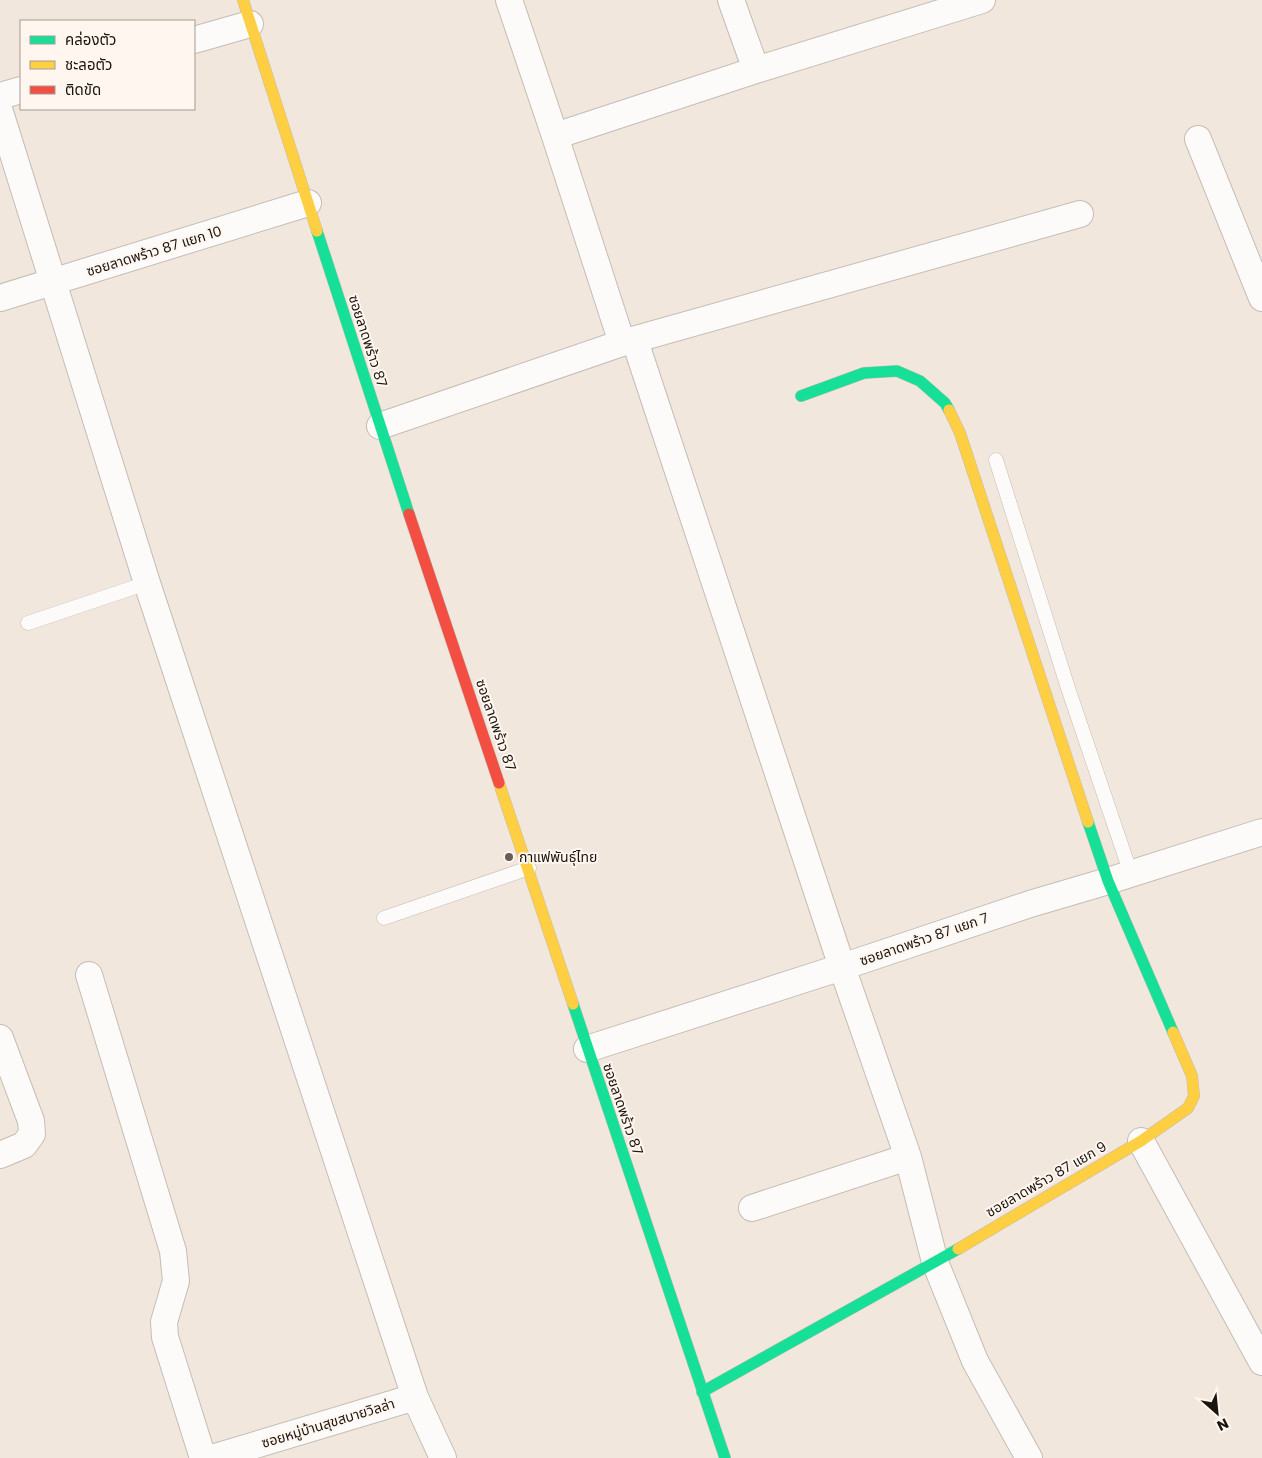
<svg xmlns="http://www.w3.org/2000/svg" width="1262" height="1458" font-family="Poppins,'Noto Sans Thai',sans-serif">
	<style>
		.lines { fill: none; stroke-linecap: round; stroke-linejoin: round }
		.lane-casing { stroke: #c4bdb5; stroke-width: 15 }
		.street-casing { stroke: #c4bdb5; stroke-width: 28 }
		.fast-casing { stroke: #c4bdb5; stroke-width: 12 }
		.slow-casing { stroke: #c4bdb5; stroke-width: 12 }
		.jam-casing { stroke: #c4bdb5; stroke-width: 12 }
		.lane { stroke: #fdfbfa; stroke-width: 14 }
		.street { stroke: #fdfbfa; stroke-width: 26 }
		.fast { stroke: #16e098; stroke-width: 11 }
		.slow { stroke: #ffcf43; stroke-width: 11 }
		.jam { stroke: #f24e42; stroke-width: 11 }
		.poi-dot { fill: #665e57; stroke: #fef6ef; stroke-width: 2 }
		.labels { text-anchor: middle; dominant-baseline: central; stroke-width: 4; stroke-linejoin: round; paint-order: stroke }
		.street-label { font-size: 14px; fill: #1b150f; stroke: #fef6ef }
		.poi-label { font-size: 14px; fill: #1b150f; stroke: #fef6ef; text-anchor: start }
	</style>
	<rect width="100%" height="100%" fill="#f1e7dd"/>
	<g class="lines">
		<defs>
			<path id="lane" d="M 996,460 L 1068,688 L 1131,874
				M 28,623 L 147,583
				M 384,918 L 529,868"/>
			<path id="street" d="M 509,0 L 555,136 L 622,343
				M 731,0 L 756,70
				M 194,40 L 250,24
				M 0,96 L 21,90
				M 0,112 L 147,583 L 415,1397 L 443,1458
				M 555,136 L 756,70 L 982,0
				M 1198,139 L 1262,298
				M 0,298 L 308,203
				M 635,341 L 842,967 L 908,1157 L 935,1262 L 975,1361 L 1029,1458
				M 380,426 L 622,343 L 1080,214
				M 89,975 L 173,1251 L 176,1281 L 164,1322 L 165,1337 L 203,1458
				M 0,1038 L 31,1121 L 32,1134 L 24,1145 L 0,1155
				M 587,1049 L 842,967 L 1030,904 L 1108,881 L 1262,832
				M 1141,1141 L 1262,1362
				M 752,1208 L 908,1157
				M 212,1458 L 415,1397"/>
			<path id="fast" d="M 317,231 L 409,514
				M 801,396 L 864,373 L 897,371 L 920,381 L 945,403 L 949,410
				M 1088,822 L 1108,881 L 1173,1032
				M 573,1004 L 725,1458
				M 702,1392 L 958,1249"/>
			<path id="slow" d="M 243,0 L 317,231
				M 949,410 L 960,433 L 1088,822
				M 499,783 L 573,1004
				M 958,1249 L 1141,1141 L 1188,1108 L 1194,1096 L 1192,1076 L 1173,1032"/>
			<path id="jam" d="M 409,514 L 499,783"/>
		</defs>
		<!-- lane casing -->
		<use href="#lane" class="lane-casing"/>
		<!-- street casing -->
		<use href="#street" class="street-casing"/>
		<!-- fast casing -->
		<use href="#fast" class="fast-casing"/>
		<!-- slow casing -->
		<use href="#slow" class="slow-casing"/>
		<!-- jam casing -->
		<use href="#jam" class="jam-casing"/>
		<!-- lane -->
		<use href="#lane" class="lane"/>
		<!-- street -->
		<use href="#street" class="street"/>
		<!-- fast -->
		<use href="#fast" class="fast"/>
		<!-- slow -->
		<use href="#slow" class="slow"/>
		<!-- jam -->
		<use href="#jam" class="jam"/>
	</g>
	<!-- markers -->
	<circle class="poi-dot" cx="509" cy="857" r="5"/>
	<g class="labels">
		<!-- street labels -->
		<g class="street-label">
			<text transform="translate(154 251) rotate(-17)">ซอยลาดพร้าว 87 แยก 10</text>
			<text transform="translate(368 341) rotate(72)">ซอยลาดพร้าว 87</text>
			<text transform="translate(496 725) rotate(71)">ซอยลาดพร้าว 87</text>
			<text transform="translate(924 939) rotate(-19)">ซอยลาดพร้าว 87 แยก 7</text>
			<text transform="translate(623 1109) rotate(71)">ซอยลาดพร้าว 87</text>
			<text transform="translate(1046 1179) rotate(-30)">ซอยลาดพร้าว 87 แยก 9</text>
			<text transform="translate(328 1423) rotate(-17)">ซอยหมู่บ้านสุขสบายวิลล่า</text>
		</g>
		<!-- poi labels -->
		<g class="poi-label">
			<text x="519" y="857">กาแฟพันธ์ุไทย</text>
		</g>
	</g>
	<!-- legend -->
	<rect x="20" y="20" width="175" height="90" fill="#fef6ef" stroke="#a39c95"/>
	<rect x="30" y="36" width="25" height="8" fill="#16e098" stroke="#a39c95"/>
	<text x="65" y="45" font-size="15" fill="#1b150f">คล่องตัว</text>
	<rect x="30" y="61" width="25" height="8" fill="#ffcf43" stroke="#a39c95"/>
	<text x="65" y="70" font-size="15" fill="#1b150f">ชะลอตัว</text>
	<rect x="30" y="86" width="25" height="8" fill="#f24e42" stroke="#a39c95"/>
	<text x="65" y="95" font-size="15" fill="#1b150f">ติดขัด</text>
	<!-- north arrow -->
	<g transform="translate(1217 1413) rotate(153)" stroke="#fef6ef" stroke-width="4" paint-order="stroke">
	<path d="M0-4L9 19L0 12L-9 19Z" fill="#1b150f"/>
	<text y="-8" font-size="14" font-weight="bold" text-anchor="middle" fill="#1b150f">N</text>
	</g>
</svg>
